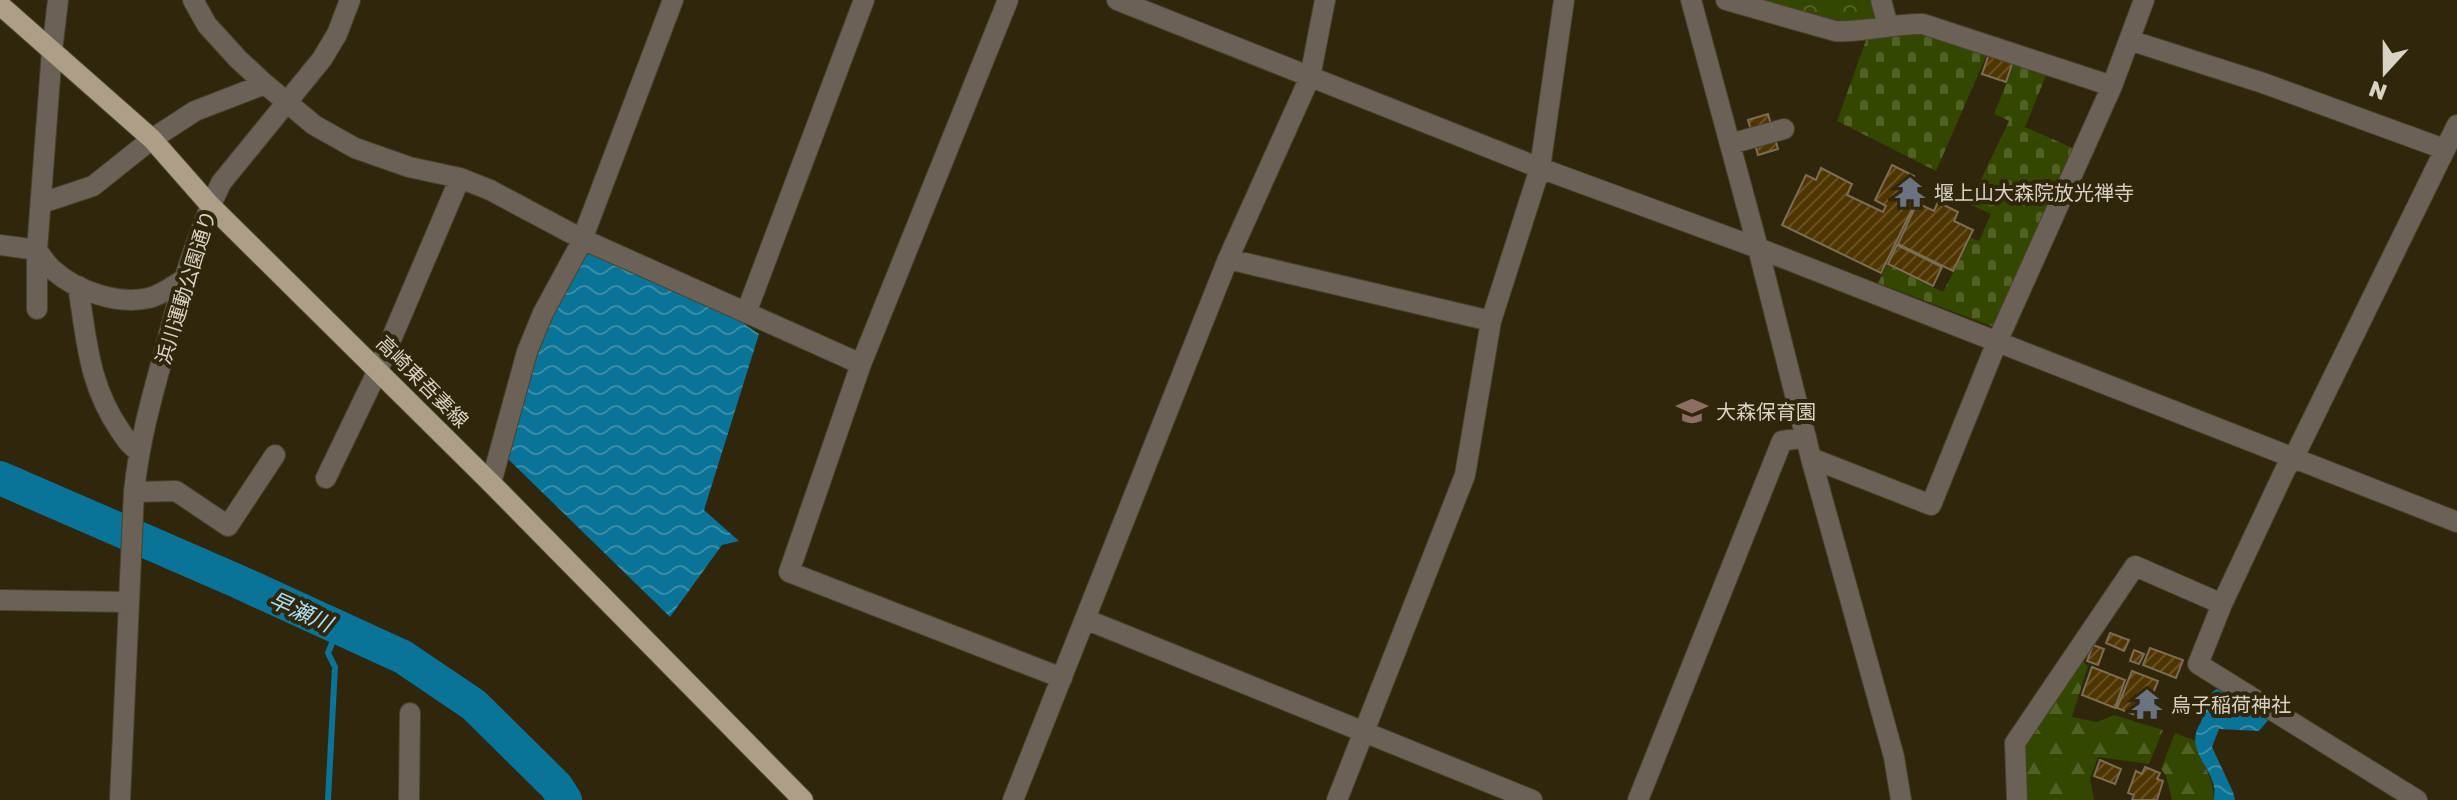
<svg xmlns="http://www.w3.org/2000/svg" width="2457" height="800" font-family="'Golos Text','Noto Sans JP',sans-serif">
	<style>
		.forest { fill: url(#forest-firs) }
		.cemetery { fill: url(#cemetery-stones) }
		.park { fill: url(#park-crowns) }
		.water { fill: url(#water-waves) }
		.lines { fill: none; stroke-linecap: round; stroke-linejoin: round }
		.stream { stroke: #097497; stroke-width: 6 }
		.river { stroke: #097497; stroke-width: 34 }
		.building { fill: url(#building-hatch); stroke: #7d6d53; stroke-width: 2 }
		.minor-casing { stroke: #4a4229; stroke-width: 22 }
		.major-casing { stroke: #4a4229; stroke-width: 22 }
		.minor { stroke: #6a6257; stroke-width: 20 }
		.major { stroke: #ad9e87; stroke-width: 20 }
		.labels { text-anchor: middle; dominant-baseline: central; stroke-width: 8; stroke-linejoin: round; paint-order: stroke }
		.poi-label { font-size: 20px; fill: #d9d3c4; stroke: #2f260b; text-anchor: start }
		.street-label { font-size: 20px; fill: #d9d3c4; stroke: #2f260b }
		.water-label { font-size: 22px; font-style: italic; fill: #ade0f8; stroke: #2f260b }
	</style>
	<defs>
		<pattern id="forest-firs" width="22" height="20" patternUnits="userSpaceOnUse" patternTransform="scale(2)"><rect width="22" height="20" fill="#344700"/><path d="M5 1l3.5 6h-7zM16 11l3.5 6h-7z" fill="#516124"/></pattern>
		<pattern id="cemetery-stones" width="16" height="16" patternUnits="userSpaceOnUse" patternTransform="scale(2)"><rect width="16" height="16" fill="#344700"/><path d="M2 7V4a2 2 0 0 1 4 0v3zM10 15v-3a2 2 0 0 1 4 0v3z" fill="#516124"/></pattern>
		<pattern id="park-crowns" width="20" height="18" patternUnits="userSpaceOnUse" patternTransform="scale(2)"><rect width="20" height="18" fill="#344700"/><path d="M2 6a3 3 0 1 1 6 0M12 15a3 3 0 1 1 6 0" fill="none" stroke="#516124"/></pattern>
		<pattern id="water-waves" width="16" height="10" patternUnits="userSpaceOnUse" patternTransform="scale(2)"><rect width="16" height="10" fill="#097497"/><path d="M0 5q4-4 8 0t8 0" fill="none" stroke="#388da8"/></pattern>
		<pattern id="building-hatch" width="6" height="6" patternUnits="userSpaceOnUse" patternTransform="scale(2)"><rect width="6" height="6" fill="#4f3600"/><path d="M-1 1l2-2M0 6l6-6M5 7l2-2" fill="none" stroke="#685224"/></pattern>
	</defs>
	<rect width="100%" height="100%" fill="#2f260b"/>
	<!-- forest -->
	<path class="forest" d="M 2080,659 L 2088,666 L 2072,717 L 2097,722 L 2114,715 L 2163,730 L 2149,764 L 2098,757 L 2090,779 L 2094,800 L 2024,800 L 2022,744 Z
		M 2175,733 L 2196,741 C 2200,764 2214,776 2214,800 L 2172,800 L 2166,776 L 2161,769 Z"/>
	<!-- cemetery -->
	<path class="cemetery" d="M 1902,31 L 1921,32 L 1988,52 L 1936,171 L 1837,121 L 1866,40 Z
		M 2015,62 L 2047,73 L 2025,127 L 2075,149 L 1994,325 L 1991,326 L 1878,283 L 1887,265 L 1943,292 L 1971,238 L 1979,241 L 1991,214 L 1969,204 L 2009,121 L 1994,114 Z"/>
	<!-- park -->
	<path class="park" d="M 1766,0 L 1874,0 L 1875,22 L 1836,26 L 1766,3 Z"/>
	<!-- water -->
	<path class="water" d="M 584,250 L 737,315 L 747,326 L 759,334 L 704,510 L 739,541 L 722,545 L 670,617 L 505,456 L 531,357 Z
		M 2217,689 L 2270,718 L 2259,731 L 2219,729 L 2212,747 L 2233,792 L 2235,800 L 2214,800 C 2214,796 2215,791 2214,787 C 2211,769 2191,753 2196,733 C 2197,727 2202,722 2203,716 C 2206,705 2205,695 2217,689 Z"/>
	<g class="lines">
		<!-- stream -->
		<path class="stream" d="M 328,800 L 335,667 L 328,653 L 339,626"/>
		<!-- river -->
		<path class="river" d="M 0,478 L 237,581 L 403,657 L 474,705 L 556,786 L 565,800"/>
	</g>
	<!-- building -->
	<path class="building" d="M 1989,54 L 2013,62 L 2006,82 L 1982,74 Z
		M 1768,114 L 1778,149 L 1758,155 L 1748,120 Z
		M 1892,165 L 1914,176 L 1905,196 L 1916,201 L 1881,273 L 1782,225 L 1806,175 L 1816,180 L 1821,168 L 1852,184 L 1847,195 L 1883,212 L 1886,206 L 1875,200 Z
		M 1938,202 L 1958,212 L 1954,221 L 1973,230 L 1953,271 L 1898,244 L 1917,203 L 1934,211 Z
		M 1897,245 L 1942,267 L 1933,286 L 1888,264 Z
		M 2110,633 L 2129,640 L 2124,651 L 2106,643 Z
		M 2093,645 L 2104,649 L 2098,665 L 2087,661 Z
		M 2150,648 L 2183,660 L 2176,678 L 2143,665 Z
		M 2134,650 L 2144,654 L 2139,664 L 2130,661 Z
		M 2092,667 L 2125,680 L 2115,708 L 2082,695 Z
		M 2132,671 L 2158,681 L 2143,718 L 2117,708 Z
		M 2100,760 L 2121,769 L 2115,784 L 2094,776 Z
		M 2145,767 L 2160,773 L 2157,779 L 2163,781 L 2157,800 L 2132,800 L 2134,795 L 2128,793 L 2136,771 L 2142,774 Z"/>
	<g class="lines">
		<defs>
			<path id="minor" d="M 193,0 L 207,25 L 238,59 L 265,84 L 314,125 L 355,148 L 409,167 L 460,178 L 490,190 L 582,239 L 861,364
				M 1008,0 L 861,364 L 789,572 L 1062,678
				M 1117,0 L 1540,168 L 1758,248 L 2457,522
				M 1691,0 L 1758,248 L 1811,458 L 1894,757 L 1901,800
				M 1726,0 L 1835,31 C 1865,33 1893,23 1923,24 L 2112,86
				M 1881,0 L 1888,26
				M 2129,40 L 2263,83 L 2444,149
				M 1730,144 L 1784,129
				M 42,203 L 93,186 L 152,139 L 195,111 L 265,84
				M 0,245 L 37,250 C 42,257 47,265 53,270 C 77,291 117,305 149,298 C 161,295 173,286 183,280
				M 1228,259 L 1491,321
				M 78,286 C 87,341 88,384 121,432 C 126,439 130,446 138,450
				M 37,309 L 37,250 L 52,51 L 58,0
				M 746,313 L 864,0
				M 1811,458 L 1931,505 L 1997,342 L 2112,86 L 2144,0
				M 326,478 L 378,370 L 460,178
				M 491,483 L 527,352 L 543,313 L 580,245 L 673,0
				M 134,492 L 176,491 L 228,526 L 275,455
				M 0,600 L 129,602
				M 1085,619 L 1532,800
				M 120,800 L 134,492 C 139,443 151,400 164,353 C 179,295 195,237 221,183 L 322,59 L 337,34 L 350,0
				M 409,800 L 410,713
				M 1013,800 L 1228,259 L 1310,77 L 1325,0
				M 1337,800 L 1465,475 L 1491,321 L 1540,168 L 1564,0
				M 1638,800 L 1782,441 L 1806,437
				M 2017,800 L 2015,743 L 2135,566 L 2222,604
				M 2417,800 L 2198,664 L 2222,604 L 2286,468 L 2294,457 L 2457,125"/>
			<path id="major" d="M 0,5 L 152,139 L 210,205 L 491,483 L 803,800"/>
		</defs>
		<!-- minor casing -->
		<use href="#minor" class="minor-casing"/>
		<!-- major casing -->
		<use href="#major" class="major-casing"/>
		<!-- minor -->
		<use href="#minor" class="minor"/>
		<!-- major -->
		<use href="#major" class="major"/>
	</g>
	<!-- icons -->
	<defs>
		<symbol id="temple-bare" viewBox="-9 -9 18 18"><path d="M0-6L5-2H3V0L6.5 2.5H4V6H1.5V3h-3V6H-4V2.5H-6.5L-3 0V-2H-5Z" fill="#6b7280" stroke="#2f260b" stroke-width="2.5" paint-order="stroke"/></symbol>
		<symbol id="school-bare" viewBox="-9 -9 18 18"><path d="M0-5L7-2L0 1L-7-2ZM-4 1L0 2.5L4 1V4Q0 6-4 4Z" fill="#8d6e63" stroke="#2f260b" stroke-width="2.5" paint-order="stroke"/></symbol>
	</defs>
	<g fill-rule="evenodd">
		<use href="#temple-bare" x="1888" y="170" width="44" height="44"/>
		<use href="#school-bare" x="1670" y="389" width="44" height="44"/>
		<use href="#temple-bare" x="2125" y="682" width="44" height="44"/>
	</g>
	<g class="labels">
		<!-- poi labels -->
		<g class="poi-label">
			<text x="1934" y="192">堰上山大森院放光禅寺</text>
			<text x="1716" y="411">大森保育園</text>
			<text x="2171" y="704">烏子稲荷神社</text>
		</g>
		<!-- street labels -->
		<g class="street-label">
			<text transform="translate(185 287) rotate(-73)">浜川運動公園通り</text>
			<text transform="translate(423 381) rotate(45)">高崎東吾妻線</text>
		</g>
		<!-- water labels -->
		<g class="water-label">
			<text transform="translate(301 611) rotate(24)">早瀬川</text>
		</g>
	</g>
	<!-- north arrow -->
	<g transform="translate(2385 72) rotate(201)" stroke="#2f260b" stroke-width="6" paint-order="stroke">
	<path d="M0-6L14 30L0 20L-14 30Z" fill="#d9d3c4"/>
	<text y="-12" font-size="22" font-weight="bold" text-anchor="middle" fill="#d9d3c4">N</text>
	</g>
</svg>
